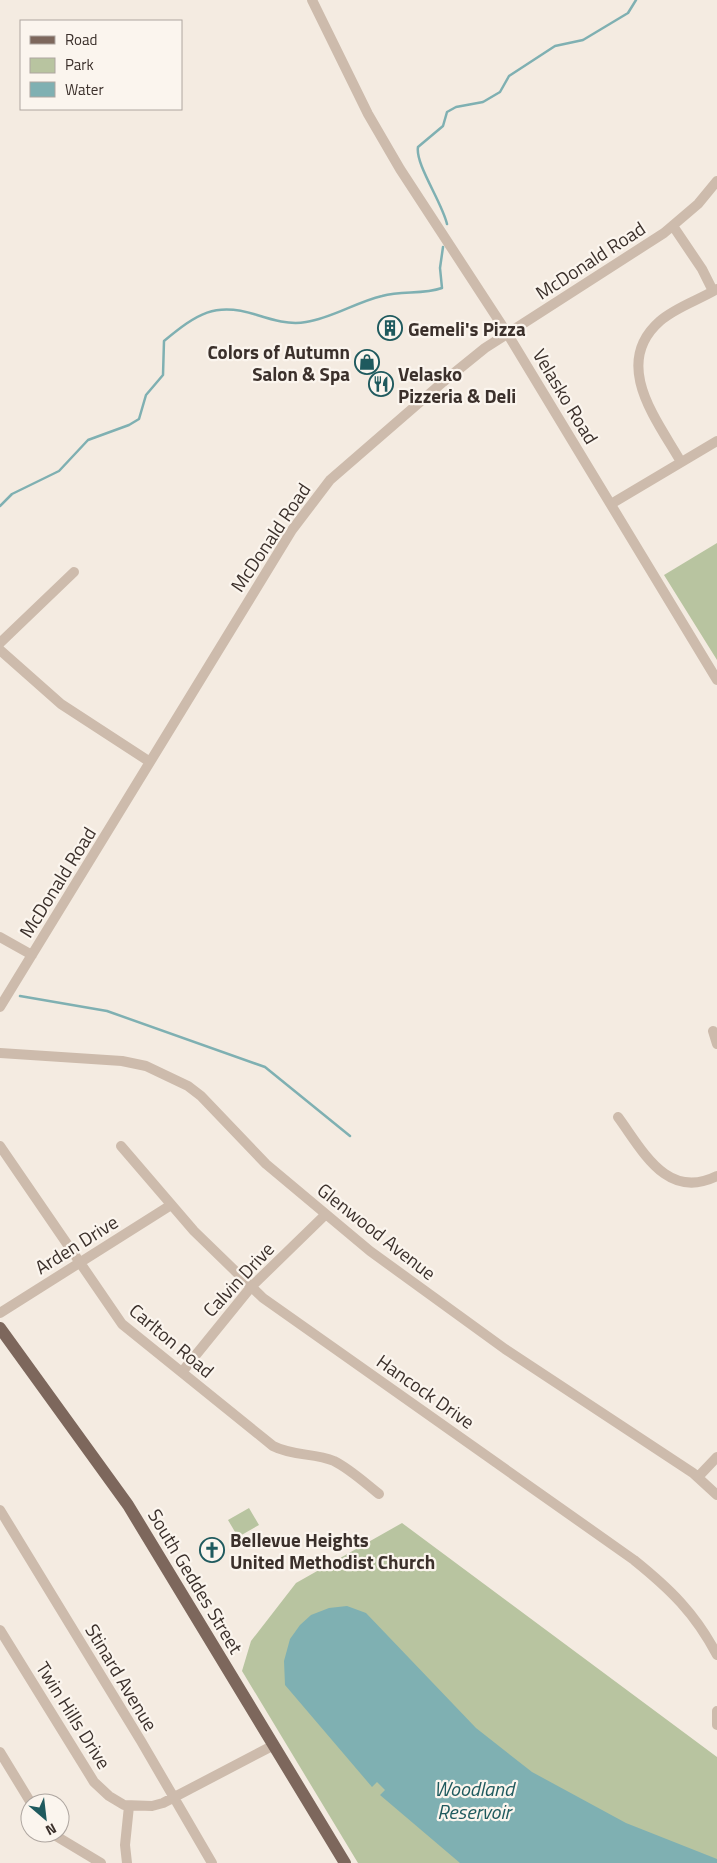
<svg xmlns="http://www.w3.org/2000/svg" width="717" height="1863" font-family="'Titillium Web',sans-serif">
	<style>
		.green { fill: #b8c4a0 }
		.water { fill: #7fb0b2 }
		.lines { fill: none; stroke-linecap: round; stroke-linejoin: round }
		.stream { stroke: #7fb0b2; stroke-width: 2.5 }
		.minor { stroke: #cdbbac; stroke-width: 10 }
		.major { stroke: #7d675c; stroke-width: 12 }
		.labels { text-anchor: middle; dominant-baseline: central; stroke-width: 4.5; stroke-linejoin: round; paint-order: stroke }
		.street-label { font-size: 19px; fill: #3b302b; stroke: #fbf5ee }
		.poi-label { font-size: 19px; font-weight: bold; fill: #3b302b; stroke: #fbf5ee; text-anchor: start }
		.water-label { font-size: 20px; font-style: italic; fill: #1f5a5e; stroke: #fbf5ee }
	</style>
	<rect width="100%" height="100%" fill="#f4ebe1"/>
	<!-- green -->
	<path class="green" d="M 717,543 L 717,660 L 664,575 Z
		M 249,1508 L 259,1525 L 238,1537 L 228,1520 Z
		M 402,1523 L 717,1757 L 717,1863 L 358,1863 L 242,1671 L 251,1641 L 296,1583 Z"/>
	<!-- water -->
	<path class="water" d="M 347,1606 L 366,1613 L 476,1728 L 532,1772 L 626,1823 L 717,1859 L 717,1863 L 460,1863 L 380,1795 L 385,1790 L 377,1782 L 372,1787 L 285,1685 L 284,1661 L 290,1639 L 300,1625 L 311,1615 L 329,1608 Z"/>
	<g class="lines">
		<!-- stream -->
		<path class="stream" d="M 447,224 C 442,202 415,164 418,147 L 443,126 L 447,112 L 456,107 L 483,102 L 500,92 L 509,76 L 555,46 L 583,40 L 628,13 L 636,0
			M 0,506 L 12,494 L 59,471 L 88,440 L 129,425 L 139,419 L 146,395 L 163,375 L 164,341 C 197,314 215,301 257,315 C 273,320 289,325 306,322 C 333,318 356,302 382,296 C 402,290 422,295 442,288 L 440,268 L 443,247
			M 20,996 L 107,1011 L 265,1067 L 350,1136"/>
		<!-- minor -->
		<path class="minor" d="M 312,0 L 368,114 L 400,169 L 507,333 L 717,680
			M 673,226 L 702,269 L 713,291
			M 681,462 C 657,420 611,364 660,321 C 676,307 699,300 717,289
			M 611,504 L 717,441
			M 0,643 L 74,572
			M 0,650 L 61,704 L 150,762
			M 0,937 L 32,955
			M 0,1007 L 292,530 L 330,480 L 443,382 L 485,348 L 664,233 L 698,204 L 717,181
			M 713,1031 L 717,1044
			M 0,1053 L 122,1061 L 146,1066 L 188,1086 L 201,1096 L 266,1164 L 370,1251 L 505,1349 L 693,1473 L 717,1495
			M 618,1117 C 643,1151 667,1201 717,1176
			M 0,1146 L 122,1324 L 273,1446 C 292,1456 315,1453 334,1461 C 350,1469 365,1483 379,1494
			M 121,1146 L 194,1231 L 263,1298 L 634,1560 C 670,1589 695,1613 717,1655
			M 0,1313 L 171,1205
			M 182,1372 L 251,1287 L 325,1215
			M 698,1477 L 717,1457
			M 0,1510 L 141,1741 L 212,1863
			M 0,1630 L 94,1782 L 109,1796 L 124,1805 L 152,1806 L 163,1803 L 274,1745
			M 717,1711 L 717,1725
			M 0,1752 L 31,1803
			M 51,1833 L 101,1863
			M 127,1863 L 125,1845 L 129,1806"/>
		<!-- major -->
		<path class="major" d="M 0,1328 L 128,1505 L 345,1863"/>
	</g>
	<!-- icons -->
	<defs>
		<symbol id="building-ring" viewBox="-11 -11 22 22"><circle r="9.5" fill="#fbf5ee" stroke="#1f5a5e" stroke-width="1.5"/><path d="M-4-6H4V6H1V3H-1V6H-4ZM-2.5-4.3h1.7v1.8h-1.7ZM.8-4.3h1.7v1.8H.8ZM-2.5-1h1.7V.8h-1.7ZM.8-1h1.7V.8H.8Z" fill="#1f5a5e"/></symbol>
		<symbol id="shop-ring" viewBox="-11 -11 22 22"><circle r="9.5" fill="#fbf5ee" stroke="#1f5a5e" stroke-width="1.5"/><path d="M-5-2.5h2.3a2.7 3.5 0 0 1 5.4 0H5L5.5 6h-11ZM-1.5-2.5h3a1.5 2.3 0 0 0-3 0Z" fill="#1f5a5e"/></symbol>
		<symbol id="restaurant-ring" viewBox="-11 -11 22 22"><circle r="9.5" fill="#fbf5ee" stroke="#1f5a5e" stroke-width="1.5"/><path d="M-5-6h1v4h1v-4h1v4h1v-4h1v5L-1.5 .5V6h-2V.5L-5-1ZM5-6V6H3V1.5H1.5Q1.5-4 5-6Z" fill="#1f5a5e"/></symbol>
		<symbol id="church-ring" viewBox="-11 -11 22 22"><circle r="9.5" fill="#fbf5ee" stroke="#1f5a5e" stroke-width="1.5"/><path d="M-1.2-6h2.4v3.5h3.3v2.4h-3.3V6h-2.4V-.1h-3.3v-2.4h3.3Z" fill="#1f5a5e"/></symbol>
	</defs>
	<g fill-rule="evenodd">
		<use href="#building-ring" x="376" y="314" width="28" height="28"/>
		<use href="#shop-ring" x="353" y="348" width="28" height="28"/>
		<use href="#restaurant-ring" x="367" y="370" width="28" height="28"/>
		<use href="#church-ring" x="198" y="1536" width="28" height="28"/>
	</g>
	<g class="labels">
		<!-- street labels -->
		<g class="street-label">
			<text transform="translate(590 260) rotate(-33)">McDonald Road</text>
			<text transform="translate(566 396) rotate(59)">Velasko Road</text>
			<text transform="translate(270 537) rotate(-56)">McDonald Road</text>
			<text transform="translate(57 882) rotate(-58)">McDonald Road</text>
			<text transform="translate(377 1231) rotate(38)">Glenwood Avenue</text>
			<text transform="translate(76 1244) rotate(-32)">Arden Drive</text>
			<text transform="translate(238 1279) rotate(-47)">Calvin Drive</text>
			<text transform="translate(172 1340) rotate(40)">Carlton Road</text>
			<text transform="translate(426 1391) rotate(35)">Hancock Drive</text>
			<text transform="translate(196 1581) rotate(59)">South Geddes Street</text>
			<text transform="translate(122 1677) rotate(59)">Stinard Avenue</text>
			<text transform="translate(74 1715) rotate(58)">Twin Hills Drive</text>
		</g>
		<!-- poi labels -->
		<g class="poi-label">
			<text x="408" y="328">Gemeli's Pizza</text>
			<text x="350" y="351" text-anchor="end">Colors of Autumn<tspan x="350" dy="22">Salon &amp; Spa</tspan></text>
			<text x="398" y="373">Velasko<tspan x="398" dy="22">Pizzeria &amp; Deli</tspan></text>
			<text x="230" y="1539">Bellevue Heights<tspan x="230" dy="22">United Methodist Church</tspan></text>
		</g>
		<!-- water labels -->
		<g class="water-label">
			<text x="474" y="1788">Woodland<tspan x="474" dy="23">Reservoir</tspan></text>
		</g>
	</g>
	<!-- legend -->
	<rect x="20" y="20" width="162" height="90" fill="#fbf5ee" stroke="#aea6a0"/>
	<rect x="30" y="36" width="25" height="8" fill="#7d675c" stroke="#aea6a0"/>
	<text x="65" y="45" font-size="15" fill="#3b302b">Road</text>
	<rect x="30" y="58" width="25" height="15" fill="#b8c4a0" stroke="#aea6a0"/>
	<text x="65" y="70" font-size="15" fill="#3b302b">Park</text>
	<rect x="30" y="82" width="25" height="15" fill="#7fb0b2" stroke="#aea6a0"/>
	<text x="65" y="95" font-size="15" fill="#3b302b">Water</text>
	<!-- north arrow -->
	<g transform="translate(45 1818) rotate(152)"><circle r="24" fill="#fbf5ee" stroke="#aea6a0"/>
	<path d="M0-4L9 19L0 12L-9 19Z" fill="#1f5a5e"/>
	<text y="-8" font-size="14" font-weight="bold" text-anchor="middle" fill="#3b302b">N</text>
	</g>
</svg>
